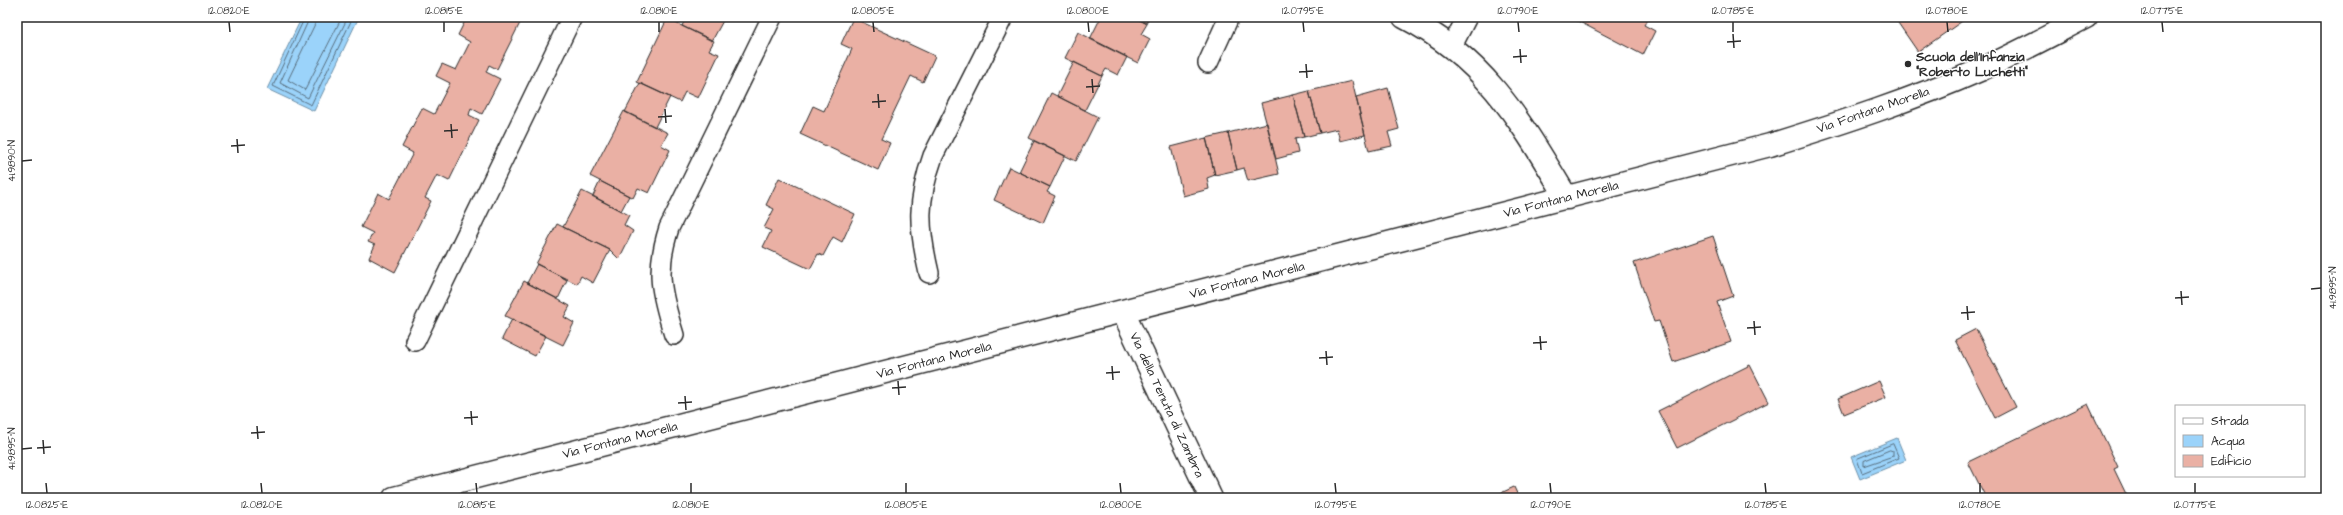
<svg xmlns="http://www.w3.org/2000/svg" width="2343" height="515" font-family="'Architects Daughter',sans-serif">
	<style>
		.water { fill: #9bd3fa; stroke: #6e90a7 }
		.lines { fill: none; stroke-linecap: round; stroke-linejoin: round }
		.shore { stroke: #586e7e; stroke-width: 1 }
		.building { fill: #eab0a4; stroke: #2b2b2b }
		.lane-casing { stroke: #2b2b2b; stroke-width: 22 }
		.street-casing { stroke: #2b2b2b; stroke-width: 25 }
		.secondary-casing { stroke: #2b2b2b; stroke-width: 25 }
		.lane { stroke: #fff; stroke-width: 19 }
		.street { stroke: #fff; stroke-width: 22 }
		.secondary { stroke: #fff; stroke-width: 22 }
		.ticks { fill: none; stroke: #2b2b2b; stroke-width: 1.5 }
		.poi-dot { fill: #2b2b2b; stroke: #fff; stroke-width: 1.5 }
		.labels { text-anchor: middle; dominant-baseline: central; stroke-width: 3; stroke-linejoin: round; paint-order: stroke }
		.poi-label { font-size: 13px; font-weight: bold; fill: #2b2b2b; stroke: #fff; text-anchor: start }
		.street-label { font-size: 13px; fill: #2b2b2b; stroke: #fff }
		.neatline { fill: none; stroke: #2b2b2b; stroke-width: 1.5 }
		.ticks-label { font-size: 10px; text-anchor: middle; fill: #2b2b2b }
	</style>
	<rect width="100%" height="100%" fill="#fff"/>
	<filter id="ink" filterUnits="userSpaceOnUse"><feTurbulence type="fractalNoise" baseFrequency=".025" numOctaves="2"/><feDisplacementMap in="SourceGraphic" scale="8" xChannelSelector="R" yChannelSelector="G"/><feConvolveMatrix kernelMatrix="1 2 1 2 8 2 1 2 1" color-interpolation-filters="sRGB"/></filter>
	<g filter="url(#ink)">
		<!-- water -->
		<path class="water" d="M 302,17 L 353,17 L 358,19 L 314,111 L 267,89 Z
			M 1897,438 L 1906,460 L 1860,479 L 1851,457 Z"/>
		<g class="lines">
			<!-- shore -->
			<path class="shore" d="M 305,17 L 273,86 L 311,105 L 353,17
				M 310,17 L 280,83 L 308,98 L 348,17
				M 316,17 L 315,24 L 288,80 L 305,90 L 342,17
				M 1893,444 L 1899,458 L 1862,473 L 1857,459 Z
				M 1890,450 L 1893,451 L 1893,456 L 1864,466 L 1864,461 Z"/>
		</g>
		<!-- building -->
		<path class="building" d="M 467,17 L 523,17 L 497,69 L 489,65 L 486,72 L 500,79 L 482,114 L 471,108 L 469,115 L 479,120 L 449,181 L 437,175 L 425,198 L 431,201 L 395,272 L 369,258 L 375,245 L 368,242 L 373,233 L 361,227 L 378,193 L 389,199 L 413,153 L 402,147 L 422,108 L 434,114 L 450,83 L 436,76 L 442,64 L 456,70 L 470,42 L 458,35 Z
			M 686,17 L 725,17 L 712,41 L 682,26 Z
			M 1101,17 L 1134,17 L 1147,24 L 1141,34 L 1150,39 L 1138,63 L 1090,39 Z
			M 1134,17 L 1149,17 L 1146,23 Z
			M 1570,17 L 1649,17 L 1644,25 L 1655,31 L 1643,55 Z
			M 1894,17 L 1968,17 L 1918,52 Z
			M 853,18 L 935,56 L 923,82 L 911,76 L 881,139 L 890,143 L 878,170 L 800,134 L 813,106 L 824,111 L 852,49 L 841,44 Z
			M 667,19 L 714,41 L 709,50 L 719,54 L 698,98 L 685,92 L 680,102 L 637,82 Z
			M 1078,32 L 1127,57 L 1118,75 L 1106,69 L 1102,76 L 1065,58 Z
			M 1074,62 L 1102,76 L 1085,110 L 1057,96 Z
			M 1352,81 L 1365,135 L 1340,141 L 1337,129 L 1320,133 L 1309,91 Z
			M 640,83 L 670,97 L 655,127 L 625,112 Z
			M 1388,88 L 1399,129 L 1388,132 L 1392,146 L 1369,151 L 1356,97 Z
			M 1309,91 L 1320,133 L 1304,137 L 1293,95 Z
			M 1051,93 L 1098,117 L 1076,161 L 1029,138 Z
			M 1293,95 L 1304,137 L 1295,139 L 1298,153 L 1276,159 L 1261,103 Z
			M 624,111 L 668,133 L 661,145 L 670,150 L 649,193 L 638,188 L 633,198 L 590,176 Z
			M 1267,123 L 1279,174 L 1248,181 L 1244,168 L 1237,170 L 1228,133 Z
			M 1228,133 L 1237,170 L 1215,175 L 1206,138 Z
			M 1206,138 L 1215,175 L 1207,178 L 1209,189 L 1183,196 L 1171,147 Z
			M 1034,141 L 1065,156 L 1050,187 L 1019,172 Z
			M 1009,167 L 1050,187 L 1047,192 L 1055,196 L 1043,223 L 994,200 Z
			M 779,178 L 855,214 L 842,242 L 833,237 L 823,256 L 818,254 L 810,269 L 763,247 L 771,231 L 764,228 L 774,209 L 766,205 Z
			M 600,181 L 629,196 L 621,211 L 593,196 Z
			M 582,191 L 629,215 L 624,225 L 633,231 L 619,259 L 610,250 L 563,227 Z
			M 557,224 L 610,250 L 593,283 L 581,276 L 577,284 L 536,264 Z
			M 1713,236 L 1733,296 L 1717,302 L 1731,342 L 1673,362 L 1659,321 L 1654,322 L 1634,263 Z
			M 537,264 L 567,280 L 558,299 L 527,283 Z
			M 524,281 L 570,306 L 564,317 L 574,323 L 563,345 L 505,316 Z
			M 512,319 L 546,336 L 535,356 L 502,339 Z
			M 1976,329 L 2016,407 L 1995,418 L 1955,340 Z
			M 1750,365 L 1769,402 L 1677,448 L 1658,411 Z
			M 1879,381 L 1886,397 L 1844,414 L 1838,399 Z
			M 2088,404 L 2118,467 L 2114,469 L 2128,498 L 1986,498 L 1968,462 Z
			M 1514,487 L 1519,498 L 1490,498 Z"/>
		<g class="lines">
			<defs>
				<path id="lane" d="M 1452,46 L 1467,17
					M 1208,63 L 1229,17
					M 929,273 C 918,226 917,201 933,156 L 1003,17
					M 674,335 C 661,293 655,271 669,228 L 772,17
					M 415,341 L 572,17"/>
				<path id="street" d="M 1404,17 C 1486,59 1521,122 1567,198
					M 1123,312 L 1211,498"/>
				<path id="secondary" d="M 394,498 L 1770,145 C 1841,123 1912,100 1980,70 C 2016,54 2051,35 2086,17"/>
			</defs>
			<!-- lane casing -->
			<use href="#lane" class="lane-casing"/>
			<!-- street casing -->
			<use href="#street" class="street-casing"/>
			<!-- secondary casing -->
			<use href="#secondary" class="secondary-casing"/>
			<!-- lane -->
			<use href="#lane" class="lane"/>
			<!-- street -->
			<use href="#street" class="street"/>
			<!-- secondary -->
			<use href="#secondary" class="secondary"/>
		</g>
	</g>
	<!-- ticks -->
	<path class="ticks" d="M 229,22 L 230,32M 444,22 L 444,32M 659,22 L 659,32M 873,22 L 874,32M 1088,22 L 1089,32M 1303,22 L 1304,32M 1518,22 L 1519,32M 1733,22 L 1733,32M 1947,22 L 1948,32M 2162,22 L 2163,32M 1733,34 L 1734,48M 1727,42 L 1741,41M 1520,49 L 1521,63M 1513,57 L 1527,56M 1306,64 L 1307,78M 1299,72 L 1313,71M 1092,79 L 1093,93M 1086,87 L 1100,86M 878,94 L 879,108M 872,102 L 886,101M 665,109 L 666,123M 658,117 L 672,116M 451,124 L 452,138M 444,131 L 458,130M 237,139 L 238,153M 231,146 L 245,145M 22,161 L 32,160M 2311,289 L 2321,288M 2181,291 L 2182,305M 2175,298 L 2189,297M 1967,306 L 1968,320M 1961,313 L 1975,312M 1754,321 L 1755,335M 1747,328 L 1761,327M 1540,336 L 1541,350M 1533,343 L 1547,342M 1326,351 L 1327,365M 1319,358 L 1333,357M 1112,366 L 1113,380M 1106,373 L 1120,372M 898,381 L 899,395M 892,388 L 906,387M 685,396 L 686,410M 678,403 L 692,402M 471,411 L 472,425M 464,418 L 478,417M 257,426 L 258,439M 251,433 L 265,432M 43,440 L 44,454M 37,448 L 51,447M 22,449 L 32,448M 46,483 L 47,493M 261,483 L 262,493M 476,483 L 477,493M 691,483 L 691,493M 906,483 L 906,493M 1120,483 L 1121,493M 1335,483 L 1336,493M 1550,483 L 1551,493M 1765,483 L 1766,493M 1980,483 L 1980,493M 2195,483 L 2195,493"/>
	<!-- markers -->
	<circle class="poi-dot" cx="1908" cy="64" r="4"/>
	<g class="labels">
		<!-- poi labels -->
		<g class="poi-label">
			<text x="1916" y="57">Scuola dell'Infanzia<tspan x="1916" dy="15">"Roberto Luchetti"</tspan></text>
		</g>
		<!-- street labels -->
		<g class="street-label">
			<text transform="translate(1873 110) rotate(-19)">Via Fontana Morella</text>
			<text transform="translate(1561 199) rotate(-14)">Via Fontana Morella</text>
			<text transform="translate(1247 280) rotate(-14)">Via Fontana Morella</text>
			<text transform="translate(934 360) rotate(-14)">Via Fontana Morella</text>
			<text transform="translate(1167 405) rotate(65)">Via della Tenuta di Zambra</text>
			<text transform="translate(620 440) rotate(-14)">Via Fontana Morella</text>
		</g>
	</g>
	<!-- margin -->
	<rect width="2343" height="515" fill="none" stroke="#fff" stroke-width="44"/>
	<!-- legend -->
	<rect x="2175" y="405" width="130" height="72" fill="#ffffff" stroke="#aaaaaa"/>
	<rect x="2183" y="418" width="20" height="6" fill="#ffffff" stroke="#aaaaaa"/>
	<text x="2211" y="425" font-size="12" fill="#2b2b2b">Strada</text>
	<rect x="2183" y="435" width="20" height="12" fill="#9bd3fa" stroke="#aaaaaa"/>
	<text x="2211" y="445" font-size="12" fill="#2b2b2b">Acqua</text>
	<rect x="2183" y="455" width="20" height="12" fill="#eab0a4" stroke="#aaaaaa"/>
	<text x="2211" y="465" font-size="12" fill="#2b2b2b">Edificio</text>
	<rect x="22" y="22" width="2299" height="471" class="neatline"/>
	<g class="ticks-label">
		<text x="229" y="14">12.0820°E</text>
		<text x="444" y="14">12.0815°E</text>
		<text x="659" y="14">12.0810°E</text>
		<text x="873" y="14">12.0805°E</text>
		<text x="1088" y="14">12.0800°E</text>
		<text x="1303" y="14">12.0795°E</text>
		<text x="1518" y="14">12.0790°E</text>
		<text x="1733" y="14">12.0785°E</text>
		<text x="1947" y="14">12.0780°E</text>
		<text x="2162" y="14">12.0775°E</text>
		<text transform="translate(11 161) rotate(-90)" y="4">41.9890°N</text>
		<text transform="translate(2332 288) rotate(-90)" y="4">41.9895°N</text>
		<text transform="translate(11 449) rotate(-90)" y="4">41.9895°N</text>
		<text x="47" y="508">12.0825°E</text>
		<text x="262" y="508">12.0820°E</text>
		<text x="477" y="508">12.0815°E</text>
		<text x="691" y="508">12.0810°E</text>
		<text x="906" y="508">12.0805°E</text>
		<text x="1121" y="508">12.0800°E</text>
		<text x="1336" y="508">12.0795°E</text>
		<text x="1551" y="508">12.0790°E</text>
		<text x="1766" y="508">12.0785°E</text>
		<text x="1980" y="508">12.0780°E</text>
		<text x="2195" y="508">12.0775°E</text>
	</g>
</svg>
